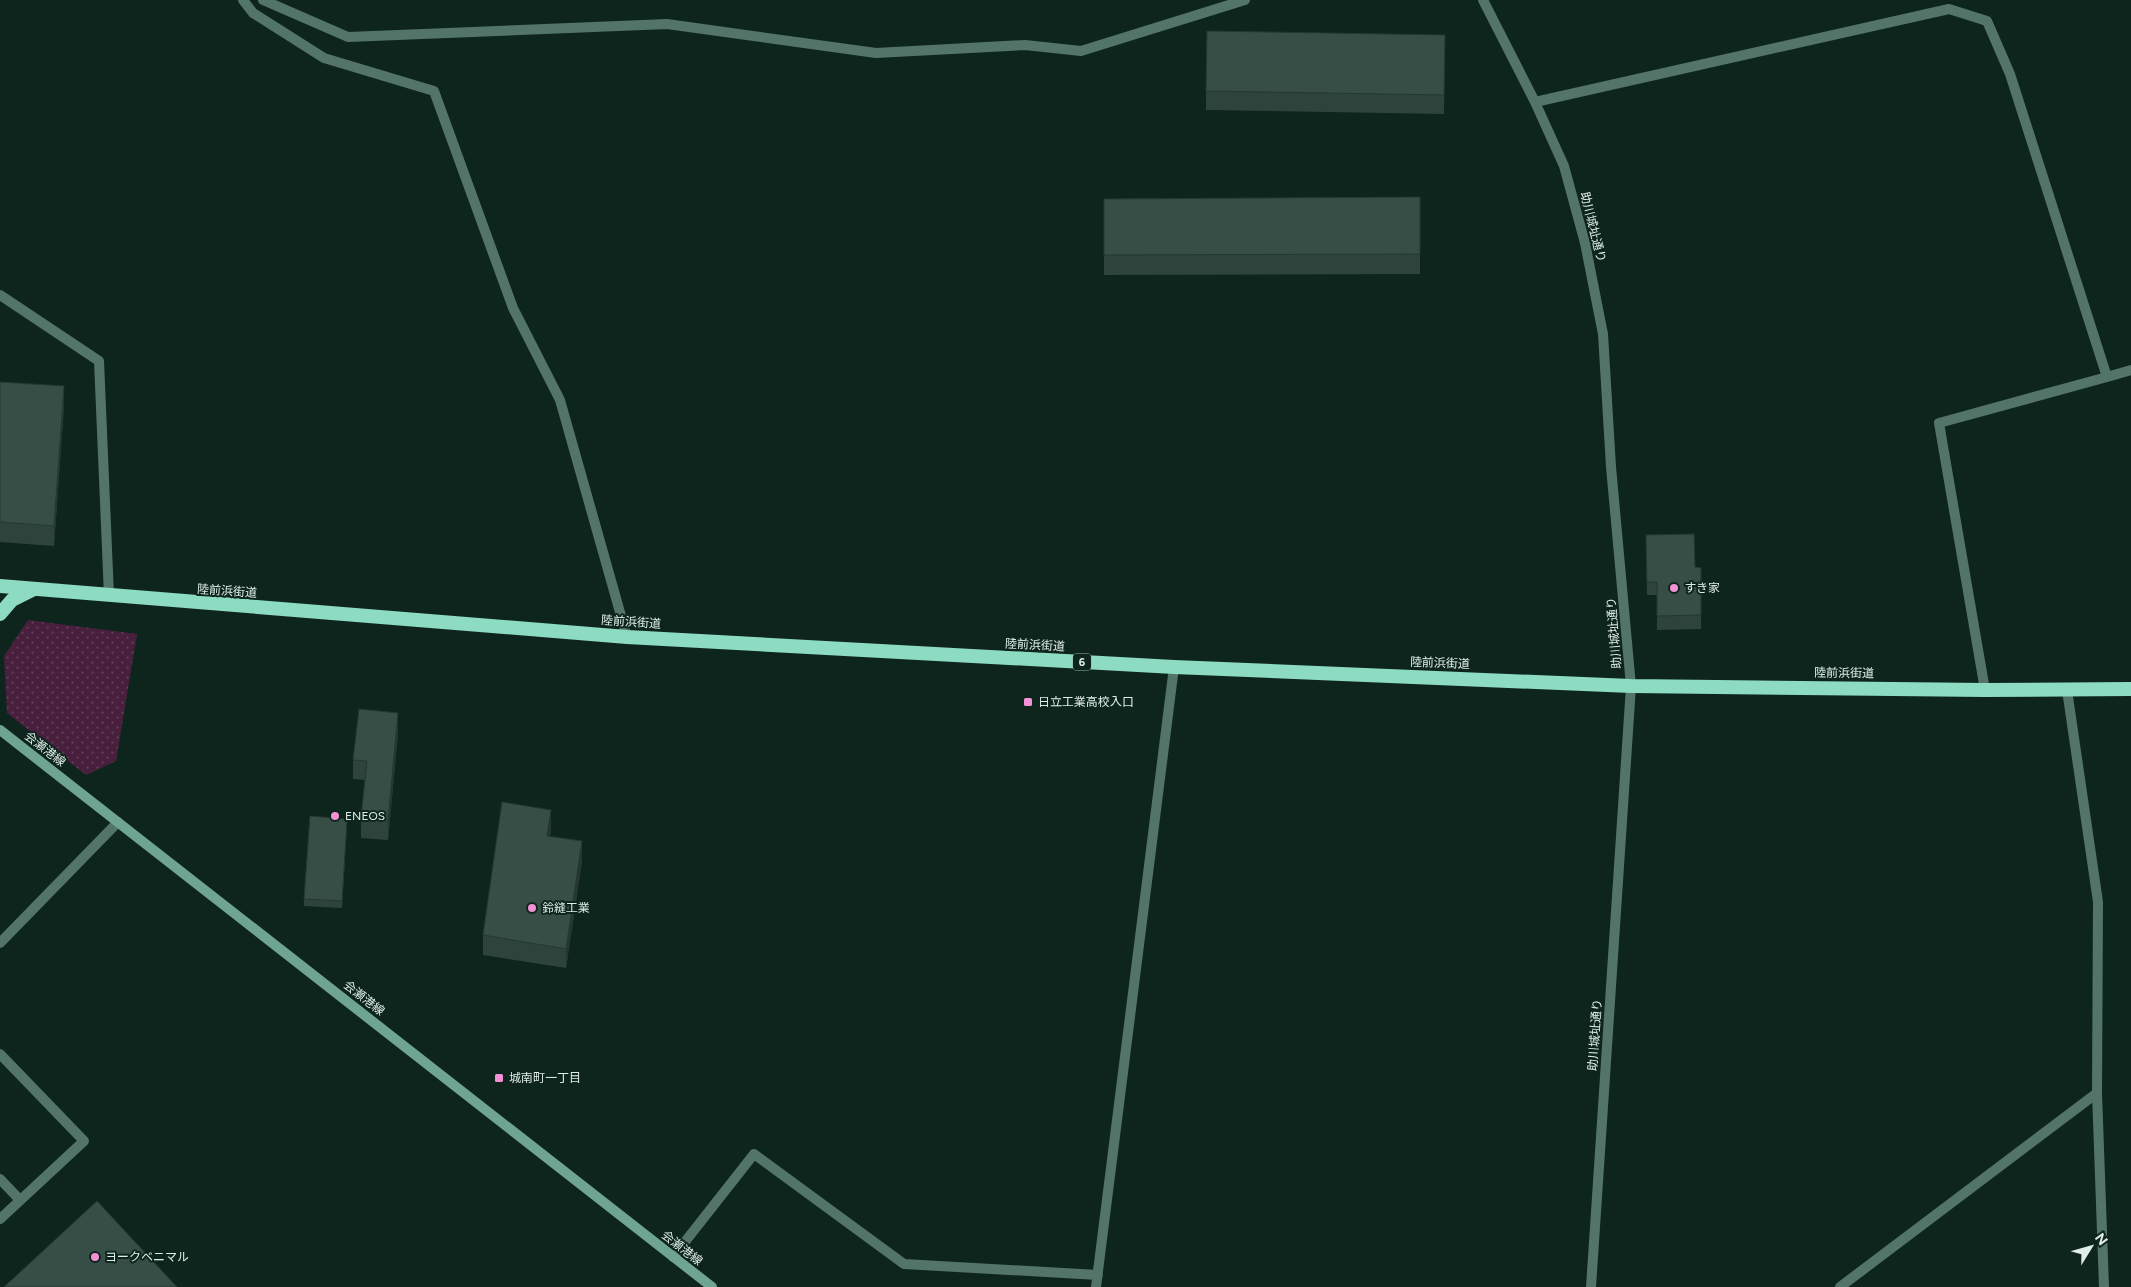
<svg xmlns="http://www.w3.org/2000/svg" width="2131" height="1287" font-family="Figtree,'Noto Sans JP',sans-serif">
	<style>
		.grass { fill: url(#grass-dots) }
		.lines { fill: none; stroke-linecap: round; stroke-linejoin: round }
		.service { stroke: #537469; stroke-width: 10 }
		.minor { stroke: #537469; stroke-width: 10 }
		.secondary { stroke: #6fa493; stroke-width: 10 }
		.trunk { stroke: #8cdbc2; stroke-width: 14 }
		.wall { fill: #2e433c }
		.shaded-wall { fill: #263731 }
		.building { fill: #364e46; stroke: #263731 }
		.poi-dot { fill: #f391d5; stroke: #0e251e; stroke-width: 2 }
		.labels { text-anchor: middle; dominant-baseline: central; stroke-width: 4; stroke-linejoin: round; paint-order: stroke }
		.shield { fill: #0e251e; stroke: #a1b2ac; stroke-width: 1 }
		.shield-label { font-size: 11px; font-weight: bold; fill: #e0eee9 }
		.street-label { font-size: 12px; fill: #e0eee9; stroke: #0e251e }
		.poi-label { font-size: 12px; fill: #e0eee9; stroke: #0e251e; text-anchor: start }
	</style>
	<defs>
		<pattern id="grass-dots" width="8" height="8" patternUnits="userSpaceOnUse" patternTransform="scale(1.25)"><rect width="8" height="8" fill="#481f3c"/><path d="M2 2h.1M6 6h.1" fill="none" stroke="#624058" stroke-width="1.8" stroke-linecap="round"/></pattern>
	</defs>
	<rect width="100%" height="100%" fill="#0e251e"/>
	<!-- grass -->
	<path class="grass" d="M 28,620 L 137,634 L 116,761 L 86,775 L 7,713 L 4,656 Z"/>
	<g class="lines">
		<!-- service -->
		<path class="service" d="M 0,943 L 118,822
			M 0,1054 L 84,1141 L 0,1219
			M 0,1179 L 20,1200"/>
		<!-- minor -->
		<path class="minor" d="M 243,0 L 253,13 L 324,58 L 434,91 L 513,308 L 560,400 L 627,637
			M 263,0 L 348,37 L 667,24 L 876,53 L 1025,45 L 1081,51 L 1245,0
			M 1483,0 L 1535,102 L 1564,166 L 1585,243 L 1603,334 L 1611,467 L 1631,686 L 1591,1287
			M 1535,102 L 1949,9 L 1987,21 L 2010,74 L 2107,377 L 1939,423 L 1985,690
			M 0,295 L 99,361 L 109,596
			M 2107,377 L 2131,370
			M 2067,690 L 2098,902 L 2097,1093 L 2104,1287
			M 673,1257 L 754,1154 L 904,1264 L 1098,1275
			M 1096,1287 L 1174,667
			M 1840,1287 L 2097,1093"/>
		<!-- secondary -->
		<path class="secondary" d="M 0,730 L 712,1287"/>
		<!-- trunk -->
		<path class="trunk" d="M 0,586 L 627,637 L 1174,667 L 1631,686 L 1985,690 L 2131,689
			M 0,614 L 12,600 L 34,589"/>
	</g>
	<!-- wall -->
	<path class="wall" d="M 1445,35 L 1444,114 L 1206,110 L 1206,91 Z
		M 1420,197 L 1420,274 L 1104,275 L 1104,199 Z
		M 0,382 L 64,406 L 54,546 L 0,542 Z
		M 1646,535 L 1695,567 L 1701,568 L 1701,629 L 1657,630 L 1657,595 L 1647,595 Z
		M 398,733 L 388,840 L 361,838 L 361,818 L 365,780 L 353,779 L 353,760 Z
		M 347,826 L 342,908 L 304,906 L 304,899 Z
		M 551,830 L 550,836 L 582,861 L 566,968 L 483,955 L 483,935 Z"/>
	<!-- shaded-wall -->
	<path class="shaded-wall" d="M 64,386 L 64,406 L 54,546 L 54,526 Z
		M 398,713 L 398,733 L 388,840 L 388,820 Z
		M 551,810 L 551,830 L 547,855 L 547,836 Z
		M 582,841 L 582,861 L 566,968 L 566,949 Z"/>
	<!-- building -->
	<path class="building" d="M 1207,31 L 1445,35 L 1444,95 L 1206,91 Z
		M 1420,197 L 1420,254 L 1104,255 L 1104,199 Z
		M 0,382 L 64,386 L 54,526 L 0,522 Z
		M 1694,534 L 1695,567 L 1701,568 L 1701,615 L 1657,616 L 1657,582 L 1647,582 L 1646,535 Z
		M 359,709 L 398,713 L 388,820 L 361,818 L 367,761 L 353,760 Z
		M 502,802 L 551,810 L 547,836 L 582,841 L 566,949 L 483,935 Z
		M 310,816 L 347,819 L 342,901 L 304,899 Z
		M 97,1201 L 177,1287 L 4,1287 Z"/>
	<!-- markers -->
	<g class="poi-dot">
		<circle cx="1674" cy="588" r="5"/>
		<rect x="1023" y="697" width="10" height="10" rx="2.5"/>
		<circle cx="335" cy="816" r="5"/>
		<circle cx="532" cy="908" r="5"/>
		<rect x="494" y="1073" width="10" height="10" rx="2.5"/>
		<circle cx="95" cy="1257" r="5"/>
	</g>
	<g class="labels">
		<!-- shield labels -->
		<rect class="shield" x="1073" y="653.5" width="18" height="17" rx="4"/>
		<g class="shield-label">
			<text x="1082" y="662">6</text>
		</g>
		<!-- street labels -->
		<g class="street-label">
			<text transform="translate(1593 227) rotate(76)">助川城址通り</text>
			<text transform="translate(227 591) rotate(4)">陸前浜街道</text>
			<text transform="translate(631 622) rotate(4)">陸前浜街道</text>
			<text transform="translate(1614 633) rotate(-95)">助川城址通り</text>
			<text transform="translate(1035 645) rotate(3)">陸前浜街道</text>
			<text transform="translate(1440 663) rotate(2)">陸前浜街道</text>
			<text transform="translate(1844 673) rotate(1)">陸前浜街道</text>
			<text transform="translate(45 749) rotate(38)">会瀬港線</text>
			<text transform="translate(364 998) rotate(38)">会瀬港線</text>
			<text transform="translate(1595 1035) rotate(-86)">助川城址通り</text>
			<text transform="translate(682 1248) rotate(38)">会瀬港線</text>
		</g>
		<!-- poi labels -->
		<g class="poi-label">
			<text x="1684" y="588">すき家</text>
			<text x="1038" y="702">日立工業高校入口</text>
			<text x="345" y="816">ENEOS</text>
			<text x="542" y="908">鈴縫工業</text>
			<text x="509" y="1078">城南町一丁目</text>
			<text x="105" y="1257">ヨークベニマル</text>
		</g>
	</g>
	<!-- north arrow -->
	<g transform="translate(2091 1247) rotate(53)" stroke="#0e251e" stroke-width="4" paint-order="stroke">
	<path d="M0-4L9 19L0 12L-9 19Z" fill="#e0eee9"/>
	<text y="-8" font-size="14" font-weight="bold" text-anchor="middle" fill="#e0eee9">N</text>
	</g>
</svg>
